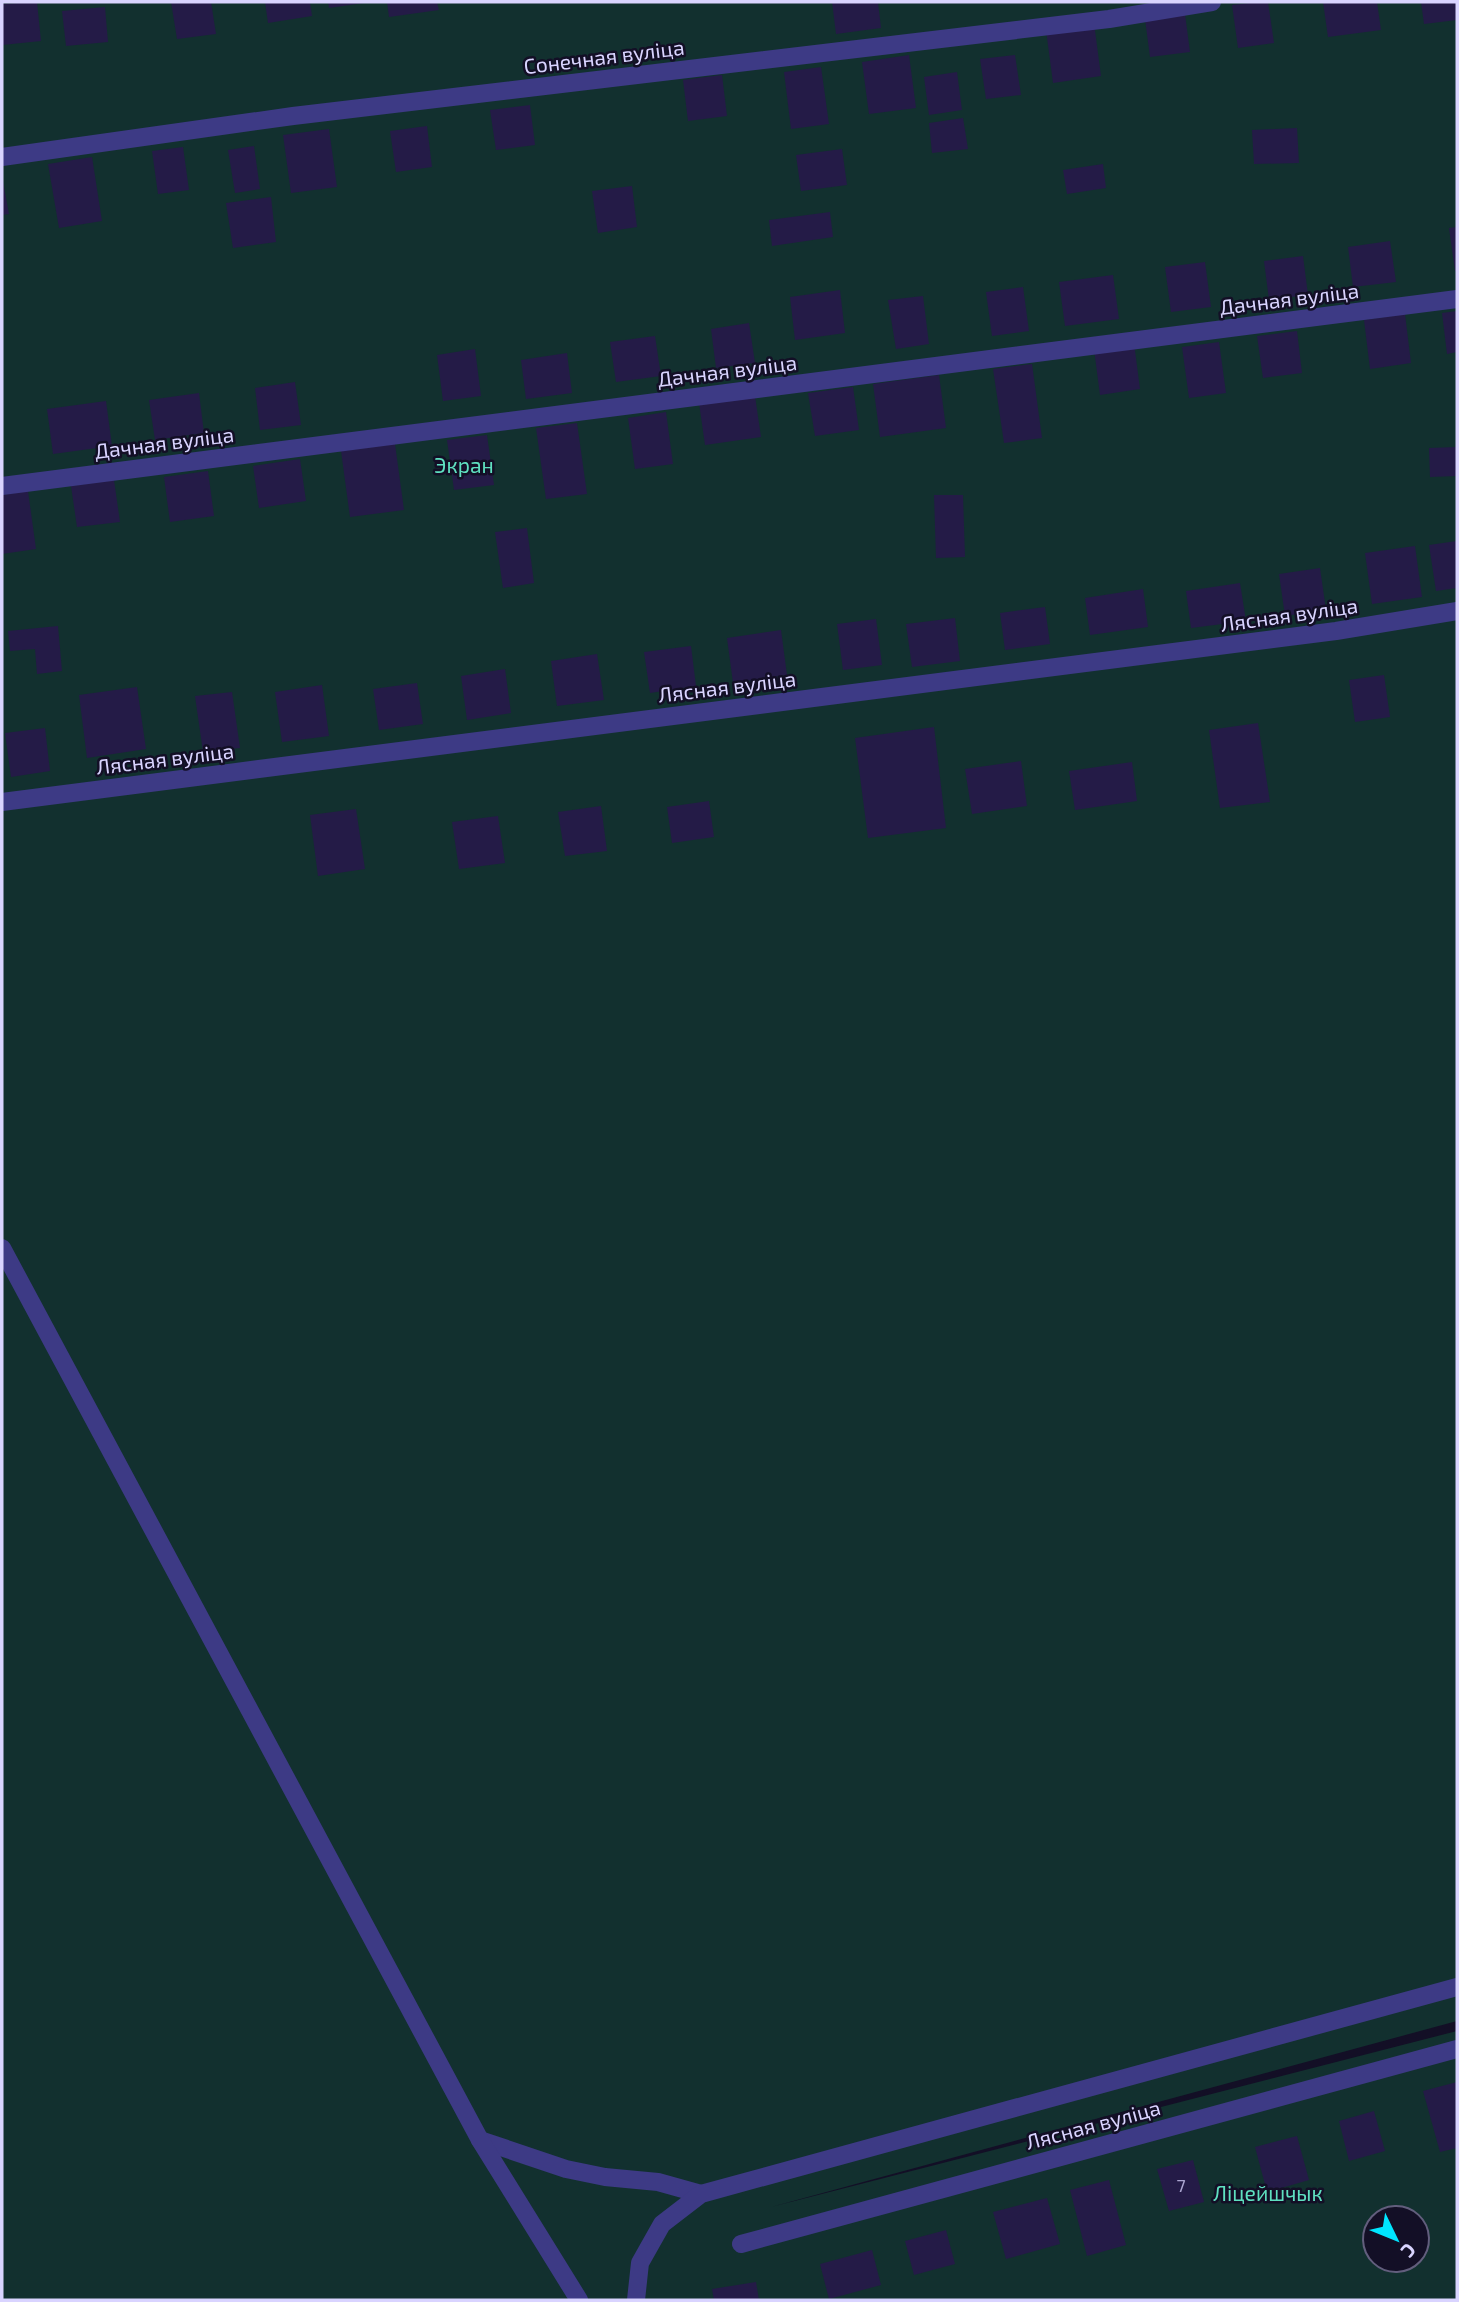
<svg xmlns="http://www.w3.org/2000/svg" width="1459" height="2302" font-family="'Exo 2',sans-serif">
	<style>
		.green { fill: #12302f; fill-rule: evenodd }
		.building { fill: #241b47 }
		.lines { fill: none; stroke-linecap: round; stroke-linejoin: round }
		.lane { stroke: #3d3a85; stroke-width: 18 }
		.street { stroke: #3d3a85; stroke-width: 18 }
		.labels { text-anchor: middle; dominant-baseline: central; stroke-width: 5; stroke-linejoin: round; paint-order: stroke }
		.number-label { font-size: 18px; fill: #aca6d1 }
		.street-label { font-size: 21px; fill: #d9d4ff; stroke: #130f26 }
		.park-label { font-size: 21px; fill: #5fe0c0; stroke: #130f26 }
	</style>
	<rect width="100%" height="100%" fill="#130f26"/>
	<!-- green -->
	<path class="green" d="M 2,2 L 1457,2 L 1457,2021 L 771,2207 L 1457,2031 L 1457,2300 L 2,2300 ZM 1375,2218 L 1417,2218 L 1417,2260 L 1375,2260 Z"/>
	<!-- building -->
	<path class="building" d="M 37,2 L 41,41 L 2,45 L 2,4 Z
		M 171,2 L 211,2 L 216,34 L 177,39 Z
		M 265,2 L 310,2 L 312,16 L 268,23 Z
		M 328,2 L 363,2 L 364,3 L 329,8 Z
		M 387,2 L 437,2 L 439,10 L 389,17 Z
		M 832,2 L 878,2 L 881,28 L 836,34 Z
		M 1259,2 L 1268,2 L 1274,43 L 1238,48 L 1232,5 Z
		M 1323,2 L 1377,2 L 1381,30 L 1328,37 Z
		M 1421,2 L 1457,2 L 1457,20 L 1424,24 Z
		M 105,7 L 108,42 L 66,46 L 62,11 Z
		M 1185,14 L 1190,52 L 1150,57 L 1145,19 Z
		M 1094,23 L 1101,76 L 1053,83 L 1046,30 Z
		M 909,55 L 916,108 L 869,114 L 862,62 Z
		M 1015,55 L 1021,95 L 986,99 L 980,59 Z
		M 821,67 L 829,124 L 791,129 L 784,72 Z
		M 957,72 L 962,110 L 929,115 L 924,77 Z
		M 722,75 L 727,116 L 688,121 L 683,80 Z
		M 530,105 L 535,145 L 496,150 L 490,110 Z
		M 963,118 L 968,149 L 932,153 L 929,123 Z
		M 427,126 L 432,167 L 396,172 L 390,131 Z
		M 1297,128 L 1299,163 L 1254,164 L 1252,130 Z
		M 329,129 L 337,187 L 291,193 L 283,135 Z
		M 254,146 L 260,189 L 235,193 L 228,150 Z
		M 183,147 L 189,190 L 158,194 L 152,151 Z
		M 842,149 L 847,185 L 801,191 L 796,155 Z
		M 92,157 L 102,221 L 59,228 L 48,164 Z
		M 1103,164 L 1106,188 L 1067,194 L 1063,170 Z
		M 2,176 L 9,214 L 2,215 Z
		M 632,186 L 637,227 L 598,233 L 592,191 Z
		M 271,197 L 276,242 L 233,248 L 226,203 Z
		M 830,212 L 833,237 L 772,246 L 769,220 Z
		M 1457,227 L 1457,271 L 1455,271 L 1449,228 Z
		M 1390,241 L 1396,282 L 1353,287 L 1348,247 Z
		M 1303,256 L 1308,295 L 1269,300 L 1264,261 Z
		M 1205,262 L 1211,307 L 1171,312 L 1165,267 Z
		M 1113,275 L 1119,319 L 1065,326 L 1059,282 Z
		M 1023,287 L 1029,331 L 992,336 L 986,292 Z
		M 840,290 L 845,333 L 795,340 L 790,297 Z
		M 923,296 L 929,344 L 896,349 L 888,300 Z
		M 1457,311 L 1457,352 L 1447,354 L 1442,313 Z
		M 1405,314 L 1411,363 L 1370,369 L 1364,320 Z
		M 749,323 L 755,363 L 716,368 L 711,329 Z
		M 1297,331 L 1302,373 L 1263,378 L 1257,336 Z
		M 655,336 L 661,376 L 616,382 L 610,342 Z
		M 1219,342 L 1226,393 L 1189,398 L 1182,347 Z
		M 1134,343 L 1140,389 L 1100,395 L 1094,349 Z
		M 475,349 L 481,396 L 443,401 L 437,355 Z
		M 567,353 L 572,393 L 526,399 L 521,360 Z
		M 1032,364 L 1042,438 L 1004,443 L 993,369 Z
		M 939,375 L 946,428 L 880,437 L 873,384 Z
		M 295,382 L 301,425 L 260,430 L 255,388 Z
		M 853,387 L 859,430 L 815,436 L 808,393 Z
		M 199,393 L 204,433 L 155,440 L 149,400 Z
		M 755,396 L 761,437 L 705,445 L 699,403 Z
		M 106,401 L 112,446 L 53,454 L 47,409 Z
		M 666,412 L 673,464 L 635,469 L 628,418 Z
		M 577,423 L 587,494 L 546,499 L 536,428 Z
		M 487,435 L 494,485 L 454,490 L 447,440 Z
		M 395,444 L 404,510 L 350,517 L 341,451 Z
		M 1457,447 L 1457,476 L 1430,477 L 1429,448 Z
		M 300,459 L 306,501 L 259,508 L 253,466 Z
		M 208,471 L 214,516 L 170,522 L 164,477 Z
		M 114,480 L 120,522 L 77,527 L 71,486 Z
		M 28,491 L 36,549 L 2,554 L 2,495 Z
		M 934,495 L 963,495 L 965,557 L 936,558 Z
		M 527,528 L 534,583 L 503,588 L 495,532 Z
		M 1457,541 L 1457,588 L 1436,591 L 1429,545 Z
		M 1415,546 L 1422,597 L 1372,604 L 1365,553 Z
		M 1320,568 L 1326,610 L 1285,616 L 1279,574 Z
		M 1240,583 L 1246,621 L 1191,628 L 1186,591 Z
		M 1143,589 L 1148,627 L 1090,635 L 1085,598 Z
		M 1045,607 L 1050,644 L 1005,650 L 1000,613 Z
		M 955,618 L 960,661 L 912,667 L 906,624 Z
		M 876,619 L 882,665 L 843,670 L 837,624 Z
		M 58,626 L 62,671 L 37,674 L 35,649 L 10,651 L 8,631 Z
		M 781,630 L 787,675 L 733,683 L 727,638 Z
		M 691,646 L 696,686 L 650,693 L 644,652 Z
		M 597,654 L 604,700 L 557,706 L 551,661 Z
		M 505,669 L 511,713 L 467,720 L 461,676 Z
		M 1384,675 L 1390,717 L 1355,722 L 1349,680 Z
		M 417,683 L 423,724 L 379,730 L 373,689 Z
		M 322,685 L 329,736 L 282,742 L 275,692 Z
		M 137,687 L 146,749 L 87,758 L 79,695 Z
		M 232,692 L 240,748 L 203,752 L 195,696 Z
		M 1258,723 L 1270,802 L 1220,808 L 1209,730 Z
		M 934,727 L 946,828 L 868,838 L 855,738 Z
		M 45,728 L 50,771 L 11,777 L 5,733 Z
		M 1021,761 L 1027,806 L 972,814 L 965,769 Z
		M 1132,762 L 1137,801 L 1075,810 L 1069,771 Z
		M 709,801 L 714,837 L 672,843 L 667,807 Z
		M 601,806 L 607,851 L 565,856 L 558,812 Z
		M 356,809 L 365,869 L 318,876 L 310,815 Z
		M 498,816 L 505,863 L 459,869 L 452,822 Z
		M 1457,2082 L 1457,2148 L 1440,2152 L 1423,2091 Z
		M 1374,2111 L 1385,2151 L 1349,2161 L 1339,2121 Z
		M 1297,2136 L 1309,2180 L 1267,2192 L 1255,2147 Z
		M 1193,2160 L 1204,2202 L 1169,2211 L 1157,2169 Z
		M 1109,2180 L 1126,2245 L 1087,2256 L 1070,2190 Z
		M 1047,2198 L 1060,2244 L 1006,2259 L 993,2212 Z
		M 946,2230 L 955,2264 L 914,2275 L 905,2241 Z
		M 872,2250 L 881,2285 L 829,2299 L 820,2264 Z
		M 756,2282 L 759,2300 L 714,2300 L 712,2289 Z"/>
	<g class="lines">
		<!-- lane -->
		<path class="lane" d="M 480,2140 L 566,2169 L 605,2177 L 658,2182 L 701,2194
			M 741,2244 L 1457,2049"/>
		<!-- street -->
		<path class="street" d="M 2,157 L 293,116 L 1109,19 L 1212,2
			M 2,486 L 1457,299
			M 2,802 L 1336,631 L 1457,611
			M 2,1248 L 480,2140 L 579,2300
			M 636,2300 L 640,2263 L 662,2224 L 701,2194 L 1457,1987"/>
	</g>
	<g class="labels">
		<!-- number labels -->
		<g class="number-label">
			<text x="1181" y="2185">7</text>
		</g>
		<!-- street labels -->
		<g class="street-label">
			<text transform="translate(604 56) rotate(-7)">Сонечная вуліца</text>
			<text transform="translate(1289 298) rotate(-7)">Дачная вуліца</text>
			<text transform="translate(727 370) rotate(-7)">Дачная вуліца</text>
			<text transform="translate(164 442) rotate(-7)">Дачная вуліца</text>
			<text transform="translate(1289 614) rotate(-8)">Лясная вуліца</text>
			<text transform="translate(727 686) rotate(-7)">Лясная вуліца</text>
			<text transform="translate(165 758) rotate(-7)">Лясная вуліца</text>
			<text transform="translate(1093 2124) rotate(-15)">Лясная вуліца</text>
		</g>
		<!-- park labels -->
		<g class="park-label">
			<text x="464" y="464">Экран</text>
			<text x="1268" y="2192">Ліцейшчык</text>
		</g>
	</g>
	<!-- border -->
	<rect width="1459" height="2302" fill="none" stroke="#d9d4ff" stroke-width="7"/>
	<!-- north arrow -->
	<g transform="translate(1396 2239) rotate(133)"><circle r="33" fill="#130f26" stroke="#625e7d" stroke-width="2"/>
	<path d="M0-5L12 26L0 18L-12 26Z" fill="#00e5ff"/>
	<text y="-10" font-size="19" font-weight="bold" text-anchor="middle" fill="#d9d4ff">С</text>
	</g>
</svg>
